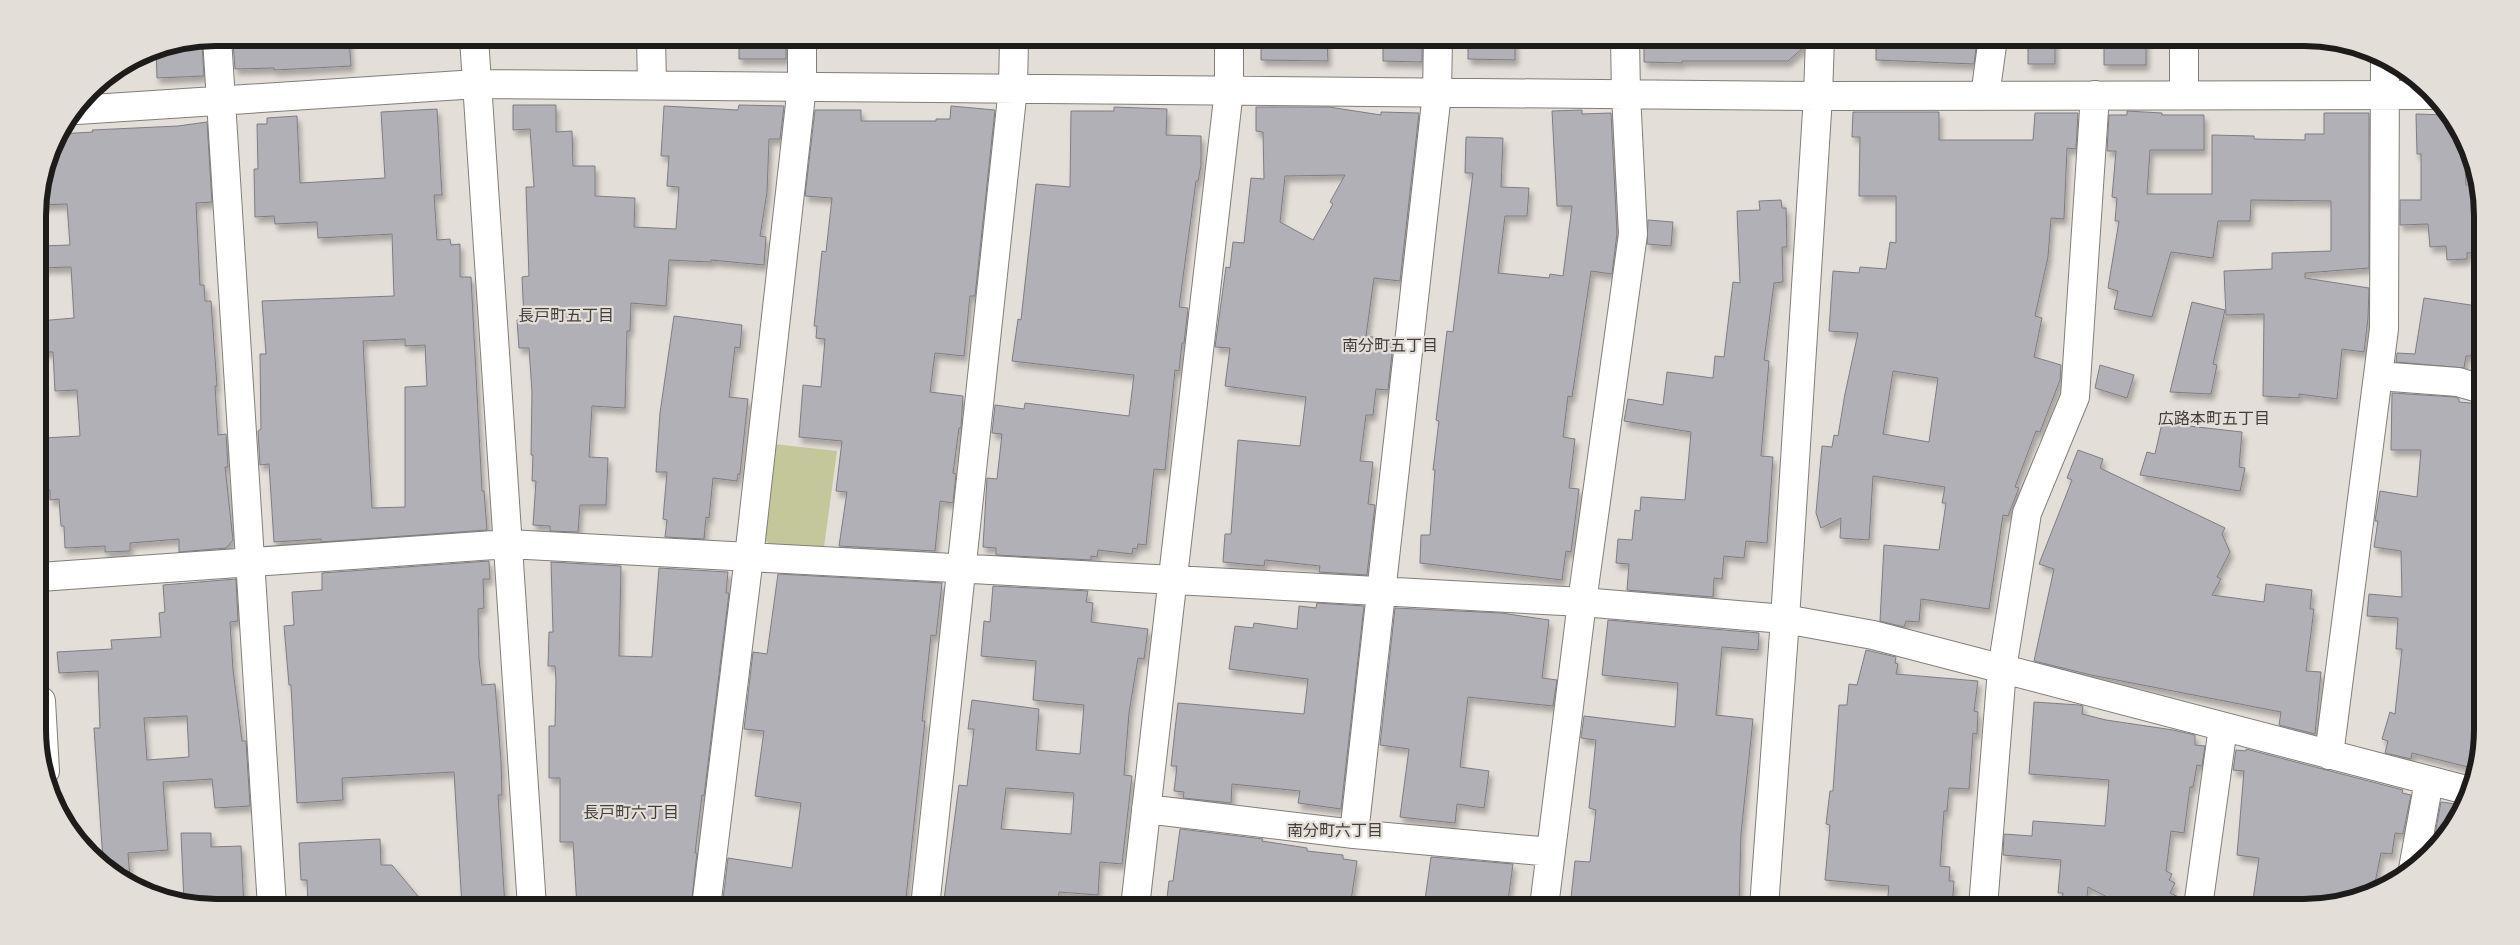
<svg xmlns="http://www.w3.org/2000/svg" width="2520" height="945" font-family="Roboto,'Noto Sans JP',sans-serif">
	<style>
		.green { fill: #c3c799 }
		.building { fill: #b2b0b7; stroke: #7f7d84; fill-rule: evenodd; filter: url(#shadow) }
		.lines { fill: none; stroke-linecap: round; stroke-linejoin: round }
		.minor-casing { stroke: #827d78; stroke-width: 30 }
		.minor { stroke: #fff; stroke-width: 28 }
		.labels { text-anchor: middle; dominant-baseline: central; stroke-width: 4.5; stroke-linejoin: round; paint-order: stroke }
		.neighbourhood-label { font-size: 16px; fill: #423e39; stroke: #e4ded8 }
		.rim { fill: none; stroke: #1e1c1a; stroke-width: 6 }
	</style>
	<defs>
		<filter id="shadow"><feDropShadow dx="3" dy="5.5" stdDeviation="2.5" flood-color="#0004"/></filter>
	</defs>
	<rect width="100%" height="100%" fill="#e4ded8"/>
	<!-- green -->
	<path class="green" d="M 773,444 L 837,451 L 824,547 L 770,545 L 761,535 Z"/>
	<!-- building -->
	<path class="building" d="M 241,38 L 349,38 L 351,66 L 274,70 L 274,68 L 235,69 L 233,43 L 241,43 Z
		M 739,38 L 786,38 L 786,59 L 739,59 Z
		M 1261,38 L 1327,38 L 1328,61 L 1261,60 Z
		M 1383,38 L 1422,38 L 1422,62 L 1383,61 Z
		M 1468,38 L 1515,38 L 1515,60 L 1468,59 Z
		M 1644,38 L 1804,38 L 1804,47 L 1788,61 L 1682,61 L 1682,63 L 1644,62 Z
		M 1876,38 L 1977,40 L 1974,64 L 1876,60 Z
		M 2028,38 L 2055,38 L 2055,64 L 2028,64 Z
		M 2110,38 L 2146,38 L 2146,65 L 2104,65 L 2104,41 L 2109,41 Z
		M 192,42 L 193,45 L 202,45 L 204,76 L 157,78 L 156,50 Z
		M 513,105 L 556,105 L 556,132 L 572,131 L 573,166 L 595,166 L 595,196 L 635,198 L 634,227 L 676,229 L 679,187 L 667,186 L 669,156 L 661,156 L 664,106 L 738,110 L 739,105 L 784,106 L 780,139 L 769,139 L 767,192 L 760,236 L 766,237 L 764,265 L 711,260 L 711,262 L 669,260 L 666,306 L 631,303 L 630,331 L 627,331 L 625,408 L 592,406 L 589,457 L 608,458 L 606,505 L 580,505 L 578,532 L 550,531 L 550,526 L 533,525 L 536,481 L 532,481 L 533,455 L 531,455 L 532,392 L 529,348 L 519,348 L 517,320 L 524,320 L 522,277 L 529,276 L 526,187 L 534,187 L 530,129 L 513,130 Z
		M 951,106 L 995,110 L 975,296 L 970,296 L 964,356 L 935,353 L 930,392 L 963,396 L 961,428 L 959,428 L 953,473 L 956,474 L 953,503 L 940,501 L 935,551 L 839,546 L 847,492 L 836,491 L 842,441 L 799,437 L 803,385 L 821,387 L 825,339 L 816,338 L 817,326 L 814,326 L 822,251 L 826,252 L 832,198 L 805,196 L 815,110 L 861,110 L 861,121 L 936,121 L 936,119 L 950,119 Z
		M 1114,107 L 1167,109 L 1166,135 L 1201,136 L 1201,165 L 1198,181 L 1196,181 L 1179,307 L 1188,308 L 1184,343 L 1182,343 L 1179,371 L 1175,370 L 1165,470 L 1154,469 L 1146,545 L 1138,544 L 1137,549 L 1133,548 L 1132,554 L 1098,550 L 1097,557 L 1091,556 L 1091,560 L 996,555 L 996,548 L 983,547 L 987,478 L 997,479 L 1002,434 L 992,433 L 995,405 L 1024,409 L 1025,403 L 1129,416 L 1134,375 L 1012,361 L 1018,319 L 1021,320 L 1036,184 L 1070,187 L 1071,111 L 1114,111 Z
		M 1256,107 L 1329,107 L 1381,115 L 1381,112 L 1419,113 L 1400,281 L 1374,278 L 1366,336 L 1386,339 L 1385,343 L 1393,344 L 1388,390 L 1376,389 L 1373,415 L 1366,415 L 1360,461 L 1373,462 L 1368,504 L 1375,505 L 1367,575 L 1319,572 L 1320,566 L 1265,560 L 1264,566 L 1223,562 L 1225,534 L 1231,534 L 1238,440 L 1300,446 L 1306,397 L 1225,386 L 1230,348 L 1215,347 L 1226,267 L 1230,268 L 1233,242 L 1244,243 L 1251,178 L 1264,179 L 1263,132 L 1256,131 ZM 1345,175 L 1330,202 L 1333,204 L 1313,240 L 1280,222 L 1285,176 Z
		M 437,109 L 442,195 L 434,195 L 437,240 L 450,239 L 451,245 L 460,244 L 460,277 L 471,277 L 482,491 L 484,491 L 487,530 L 321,542 L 321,539 L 274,542 L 269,464 L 260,465 L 258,431 L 261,429 L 260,354 L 266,354 L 262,301 L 394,296 L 392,234 L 318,238 L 317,222 L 275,224 L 274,216 L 255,217 L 254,169 L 258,169 L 257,124 L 267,124 L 267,118 L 297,116 L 300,183 L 385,178 L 381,112 ZM 405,339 L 405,346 L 425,345 L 427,386 L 405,387 L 405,507 L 372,508 L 363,341 Z
		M 1582,110 L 1582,114 L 1611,113 L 1617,233 L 1612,274 L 1591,271 L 1572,397 L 1568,396 L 1563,437 L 1575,439 L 1569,488 L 1579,489 L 1571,552 L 1566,551 L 1562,580 L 1420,563 L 1421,535 L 1430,535 L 1435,470 L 1433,470 L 1439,421 L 1436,420 L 1447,331 L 1453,332 L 1473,173 L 1465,173 L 1466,137 L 1503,138 L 1501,187 L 1529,188 L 1527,216 L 1505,216 L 1498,273 L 1549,278 L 1550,274 L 1563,276 L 1572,206 L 1557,206 L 1552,111 Z
		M 2127,111 L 2162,113 L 2162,115 L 2204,115 L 2204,150 L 2150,150 L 2147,194 L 2212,194 L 2212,135 L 2254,136 L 2254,139 L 2305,140 L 2305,134 L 2324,134 L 2324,113 L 2369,113 L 2369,268 L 2305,273 L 2305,278 L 2369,288 L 2368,318 L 2364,352 L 2342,349 L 2337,399 L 2299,394 L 2299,398 L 2263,396 L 2264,314 L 2226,315 L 2224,271 L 2272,269 L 2272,253 L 2331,251 L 2331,201 L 2251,200 L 2250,221 L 2218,221 L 2213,258 L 2171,252 L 2152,317 L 2114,309 L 2118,291 L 2108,288 L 2119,221 L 2115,221 L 2117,198 L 2112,197 L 2116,151 L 2107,151 L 2109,115 L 2127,115 Z
		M 1853,112 L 1939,112 L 1939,140 L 2033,140 L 2035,113 L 2078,113 L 2076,149 L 2067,148 L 2064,219 L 2051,218 L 2048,257 L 2035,316 L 2042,318 L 2034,357 L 2061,365 L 2060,380 L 2040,432 L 2036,431 L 2015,487 L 2019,488 L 2008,516 L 2003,515 L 1989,609 L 1921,599 L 1919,622 L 1906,621 L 1904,627 L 1880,621 L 1884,545 L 1939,550 L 1946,503 L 1942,503 L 1945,487 L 1873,476 L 1869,540 L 1840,538 L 1841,518 L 1821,528 L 1816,513 L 1822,446 L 1832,447 L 1834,435 L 1838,436 L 1845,394 L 1858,333 L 1829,331 L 1833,271 L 1859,273 L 1860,267 L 1886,269 L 1890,242 L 1896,243 L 1896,196 L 1859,196 L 1860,137 L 1852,137 ZM 1893,371 L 1938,378 L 1929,442 L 1883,434 Z
		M 2416,114 L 2449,115 L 2464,138 L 2466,185 L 2479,186 L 2481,193 L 2481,252 L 2467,253 L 2467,259 L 2447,260 L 2446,246 L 2430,247 L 2428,224 L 2400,225 L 2400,200 L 2421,200 L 2421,154 L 2417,154 Z
		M 207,122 L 212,202 L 196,203 L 200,285 L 204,285 L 205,301 L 211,301 L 217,386 L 215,386 L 218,435 L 226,434 L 228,467 L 225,467 L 233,540 L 226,548 L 179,552 L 179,539 L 130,543 L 130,551 L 105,552 L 105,546 L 65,548 L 64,526 L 61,526 L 59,499 L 50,500 L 50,490 L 46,490 L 44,438 L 80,436 L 77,390 L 55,391 L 53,352 L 39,352 L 39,321 L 74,318 L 71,267 L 38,268 L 38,246 L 70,245 L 67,204 L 38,205 L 56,138 L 59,134 L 93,132 L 92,130 L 178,126 Z
		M 1781,200 L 1782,208 L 1786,208 L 1787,247 L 1782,247 L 1783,282 L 1774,283 L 1764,360 L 1769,361 L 1761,456 L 1773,457 L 1767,543 L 1746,541 L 1744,558 L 1724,556 L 1722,579 L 1714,578 L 1713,597 L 1627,590 L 1629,564 L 1616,563 L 1618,539 L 1632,540 L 1635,510 L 1640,511 L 1641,497 L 1685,500 L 1691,432 L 1624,421 L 1628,399 L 1663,405 L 1667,372 L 1713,378 L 1715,356 L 1724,357 L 1733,282 L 1740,283 L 1737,211 L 1760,210 L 1759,201 Z
		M 1648,220 L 1673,222 L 1671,246 L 1647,244 Z
		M 2424,298 L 2477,306 L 2471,356 L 2466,356 L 2464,368 L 2396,362 L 2397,353 L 2415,354 Z
		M 2192,302 L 2225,310 L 2213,364 L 2217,365 L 2211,394 L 2170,392 Z
		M 674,316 L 742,325 L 740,348 L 735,347 L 729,397 L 748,399 L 740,474 L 738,474 L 737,481 L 713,478 L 709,518 L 706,517 L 704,539 L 665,537 L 667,520 L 663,519 L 667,472 L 656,472 L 660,413 Z
		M 2100,365 L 2134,375 L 2127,398 L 2095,388 Z
		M 2392,393 L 2455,397 L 2459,399 L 2459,402 L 2482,404 L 2482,483 L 2478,551 L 2480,551 L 2482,599 L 2482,728 L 2476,769 L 2412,753 L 2411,759 L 2385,753 L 2388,741 L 2382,739 L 2390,712 L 2395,714 L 2402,649 L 2396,649 L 2398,618 L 2367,616 L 2369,594 L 2402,597 L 2401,551 L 2374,547 L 2378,521 L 2375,521 L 2380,491 L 2417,497 L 2421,450 L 2391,450 Z
		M 2162,423 L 2242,432 L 2239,467 L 2245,468 L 2240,491 L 2140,475 L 2147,452 L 2155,454 Z
		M 2078,450 L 2103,459 L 2100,468 L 2225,528 L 2222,534 L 2230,552 L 2217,577 L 2221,579 L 2212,595 L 2264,602 L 2266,584 L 2312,590 L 2310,609 L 2314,609 L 2306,671 L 2321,672 L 2315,734 L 2279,725 L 2281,712 L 2091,675 L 2034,661 L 2054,569 L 2039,564 L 2072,480 L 2067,478 Z
		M 489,561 L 490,579 L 483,579 L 484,608 L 478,609 L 479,659 L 482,685 L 495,684 L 501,761 L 502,795 L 498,795 L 505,907 L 462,907 L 454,772 L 342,778 L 343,800 L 297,803 L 291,685 L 289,685 L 284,626 L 294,625 L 292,592 L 322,590 L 322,573 Z
		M 551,562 L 621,566 L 619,656 L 652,657 L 659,568 L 728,572 L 726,593 L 729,593 L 704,796 L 702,795 L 695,853 L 697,853 L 691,907 L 577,907 L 573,842 L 560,842 L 560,778 L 549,778 L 549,726 L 555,726 L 556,681 L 555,666 L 548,666 L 549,632 L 553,632 Z
		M 778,574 L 942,583 L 936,636 L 931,635 L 922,721 L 925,721 L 905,907 L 722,907 L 728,858 L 792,868 L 801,803 L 755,796 L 764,731 L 744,729 L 753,652 L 767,654 Z
		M 236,579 L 238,621 L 230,622 L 233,670 L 242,741 L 246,741 L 250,806 L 215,808 L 212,779 L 163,782 L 168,850 L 128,853 L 130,878 L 103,860 L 94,728 L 100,728 L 98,671 L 59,673 L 57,652 L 112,649 L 111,640 L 161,637 L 159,613 L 165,612 L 163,585 ZM 187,716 L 189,757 L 147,760 L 144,718 Z
		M 993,586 L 1088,591 L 1086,602 L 1093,603 L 1091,622 L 1148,629 L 1144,659 L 1138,658 L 1129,713 L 1124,775 L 1132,776 L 1122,864 L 1100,862 L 1098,895 L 1059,892 L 1058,907 L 943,907 L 959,785 L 967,786 L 974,729 L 968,729 L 972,700 L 1039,709 L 1036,750 L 1080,754 L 1084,705 L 1033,700 L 1036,661 L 981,656 L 984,621 L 990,622 ZM 1006,788 L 1074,793 L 1071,834 L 1001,829 Z
		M 1317,603 L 1364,606 L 1341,809 L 1298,803 L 1300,791 L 1232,784 L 1231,803 L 1183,798 L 1184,792 L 1174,791 L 1177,766 L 1171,766 L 1178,703 L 1304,714 L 1308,679 L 1229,669 L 1235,626 L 1253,628 L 1254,623 L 1297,629 L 1299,606 L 1316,608 Z
		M 1395,608 L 1501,613 L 1549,620 L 1542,678 L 1557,680 L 1553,706 L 1468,697 L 1460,767 L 1489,771 L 1484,808 L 1457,804 L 1455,823 L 1400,817 L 1409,749 L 1380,745 Z
		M 1608,620 L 1759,633 L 1758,650 L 1722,647 L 1716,715 L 1753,719 L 1741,834 L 1739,907 L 1579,907 L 1580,900 L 1571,898 L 1575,861 L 1590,862 L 1596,810 L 1589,808 L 1596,740 L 1581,738 L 1584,716 L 1675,727 L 1678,683 L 1602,675 Z
		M 1866,650 L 1896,657 L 1895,663 L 1898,664 L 1896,674 L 1978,681 L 1974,711 L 1978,712 L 1977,734 L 1973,733 L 1969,789 L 1949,788 L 1947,811 L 1944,811 L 1940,866 L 1950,867 L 1949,881 L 1954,881 L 1952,907 L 1887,905 L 1889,886 L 1825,880 L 1830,825 L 1826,824 L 1830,791 L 1833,791 L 1839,705 L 1847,705 L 1849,684 L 1857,685 Z
		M 2034,702 L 2079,705 L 2083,706 L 2082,714 L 2106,720 L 2173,730 L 2195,735 L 2195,745 L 2205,746 L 2202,766 L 2197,765 L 2193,787 L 2190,787 L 2184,833 L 2171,831 L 2166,871 L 2172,874 L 2169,880 L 2175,883 L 2170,893 L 2183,899 L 2183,907 L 2153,907 L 2135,897 L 2130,907 L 2126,907 L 2088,887 L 2086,907 L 2061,907 L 2063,893 L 2058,893 L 2061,860 L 2003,855 L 2004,834 L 2032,836 L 2033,821 L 2105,826 L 2109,780 L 2029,774 Z
		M 2246,749 L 2403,790 L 2402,793 L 2411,795 L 2403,834 L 2395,833 L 2392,854 L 2381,853 L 2373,893 L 2330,904 L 2293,898 L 2292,907 L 2252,907 L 2259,858 L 2237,855 L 2244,771 L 2233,770 L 2236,750 L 2246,751 Z
		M 2441,802 L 2463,805 L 2452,828 L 2440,841 L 2434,840 Z
		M 1180,829 L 1263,839 L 1262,841 L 1307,848 L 1307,851 L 1343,855 L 1343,859 L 1357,861 L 1350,907 L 1313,904 L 1313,907 L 1166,907 L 1169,881 L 1173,881 Z
		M 181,833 L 211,833 L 211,847 L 241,846 L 244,908 L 217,908 L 184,902 Z
		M 380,839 L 381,865 L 392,865 L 427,907 L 308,907 L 307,880 L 301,880 L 299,843 Z
		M 1431,857 L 1513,864 L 1508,901 L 1506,901 L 1505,907 L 1424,907 Z"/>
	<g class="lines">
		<defs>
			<path id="minor" d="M 217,38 L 272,907
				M 474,38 L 532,907
				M 651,38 L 652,85
				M 2184,95 L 2184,38
				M 1985,96 L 1993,38
				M 77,110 L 477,84 L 1818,96 L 2432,95
				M 2378,376 L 2458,382 L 2482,389
				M 40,577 L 508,544 L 1582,602 L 1785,619 L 1873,635 L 2470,791
				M 41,701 L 45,771
				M 2329,755 L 2384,329 L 2385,63
				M 1146,809 L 1354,834 L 1551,852
				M 1354,834 L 1437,93 L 1438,38
				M 2413,869 L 2429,781
				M 706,907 L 749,557 L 802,86 L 802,38
				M 925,907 L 1013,88 L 1014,38
				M 1135,907 L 1229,90 L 1229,38
				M 1544,907 L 1582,602 L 1633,234 L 1626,94 L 1625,38
				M 1764,907 L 1785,619 L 1818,96 L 1820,38
				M 1983,907 L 2002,669 L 2027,513 L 2075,397 L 2095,95
				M 2198,907 L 2223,727"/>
		</defs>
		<!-- minor casing -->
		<use href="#minor" class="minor-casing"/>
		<!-- minor -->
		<use href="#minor" class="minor"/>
	</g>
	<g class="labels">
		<!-- neighbourhood labels -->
		<g class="neighbourhood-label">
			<text x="566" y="315">長戸町五丁目</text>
			<text x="1390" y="345">南分町五丁目</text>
			<text x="2214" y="418">広路本町五丁目</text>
			<text x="631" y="812">長戸町六丁目</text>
			<text x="1335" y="830">南分町六丁目</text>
		</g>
	</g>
	<!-- crop -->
	<path d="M0 0H2520V945H0ZM216 46H2304A170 170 0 0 1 2474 216V729A170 170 0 0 1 2304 899H216A170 170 0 0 1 46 729V216A170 170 0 0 1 216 46Z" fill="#e4ded8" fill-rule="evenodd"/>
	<path class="rim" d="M216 46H2304A170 170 0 0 1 2474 216V729A170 170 0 0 1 2304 899H216A170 170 0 0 1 46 729V216A170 170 0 0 1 216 46Z"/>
</svg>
